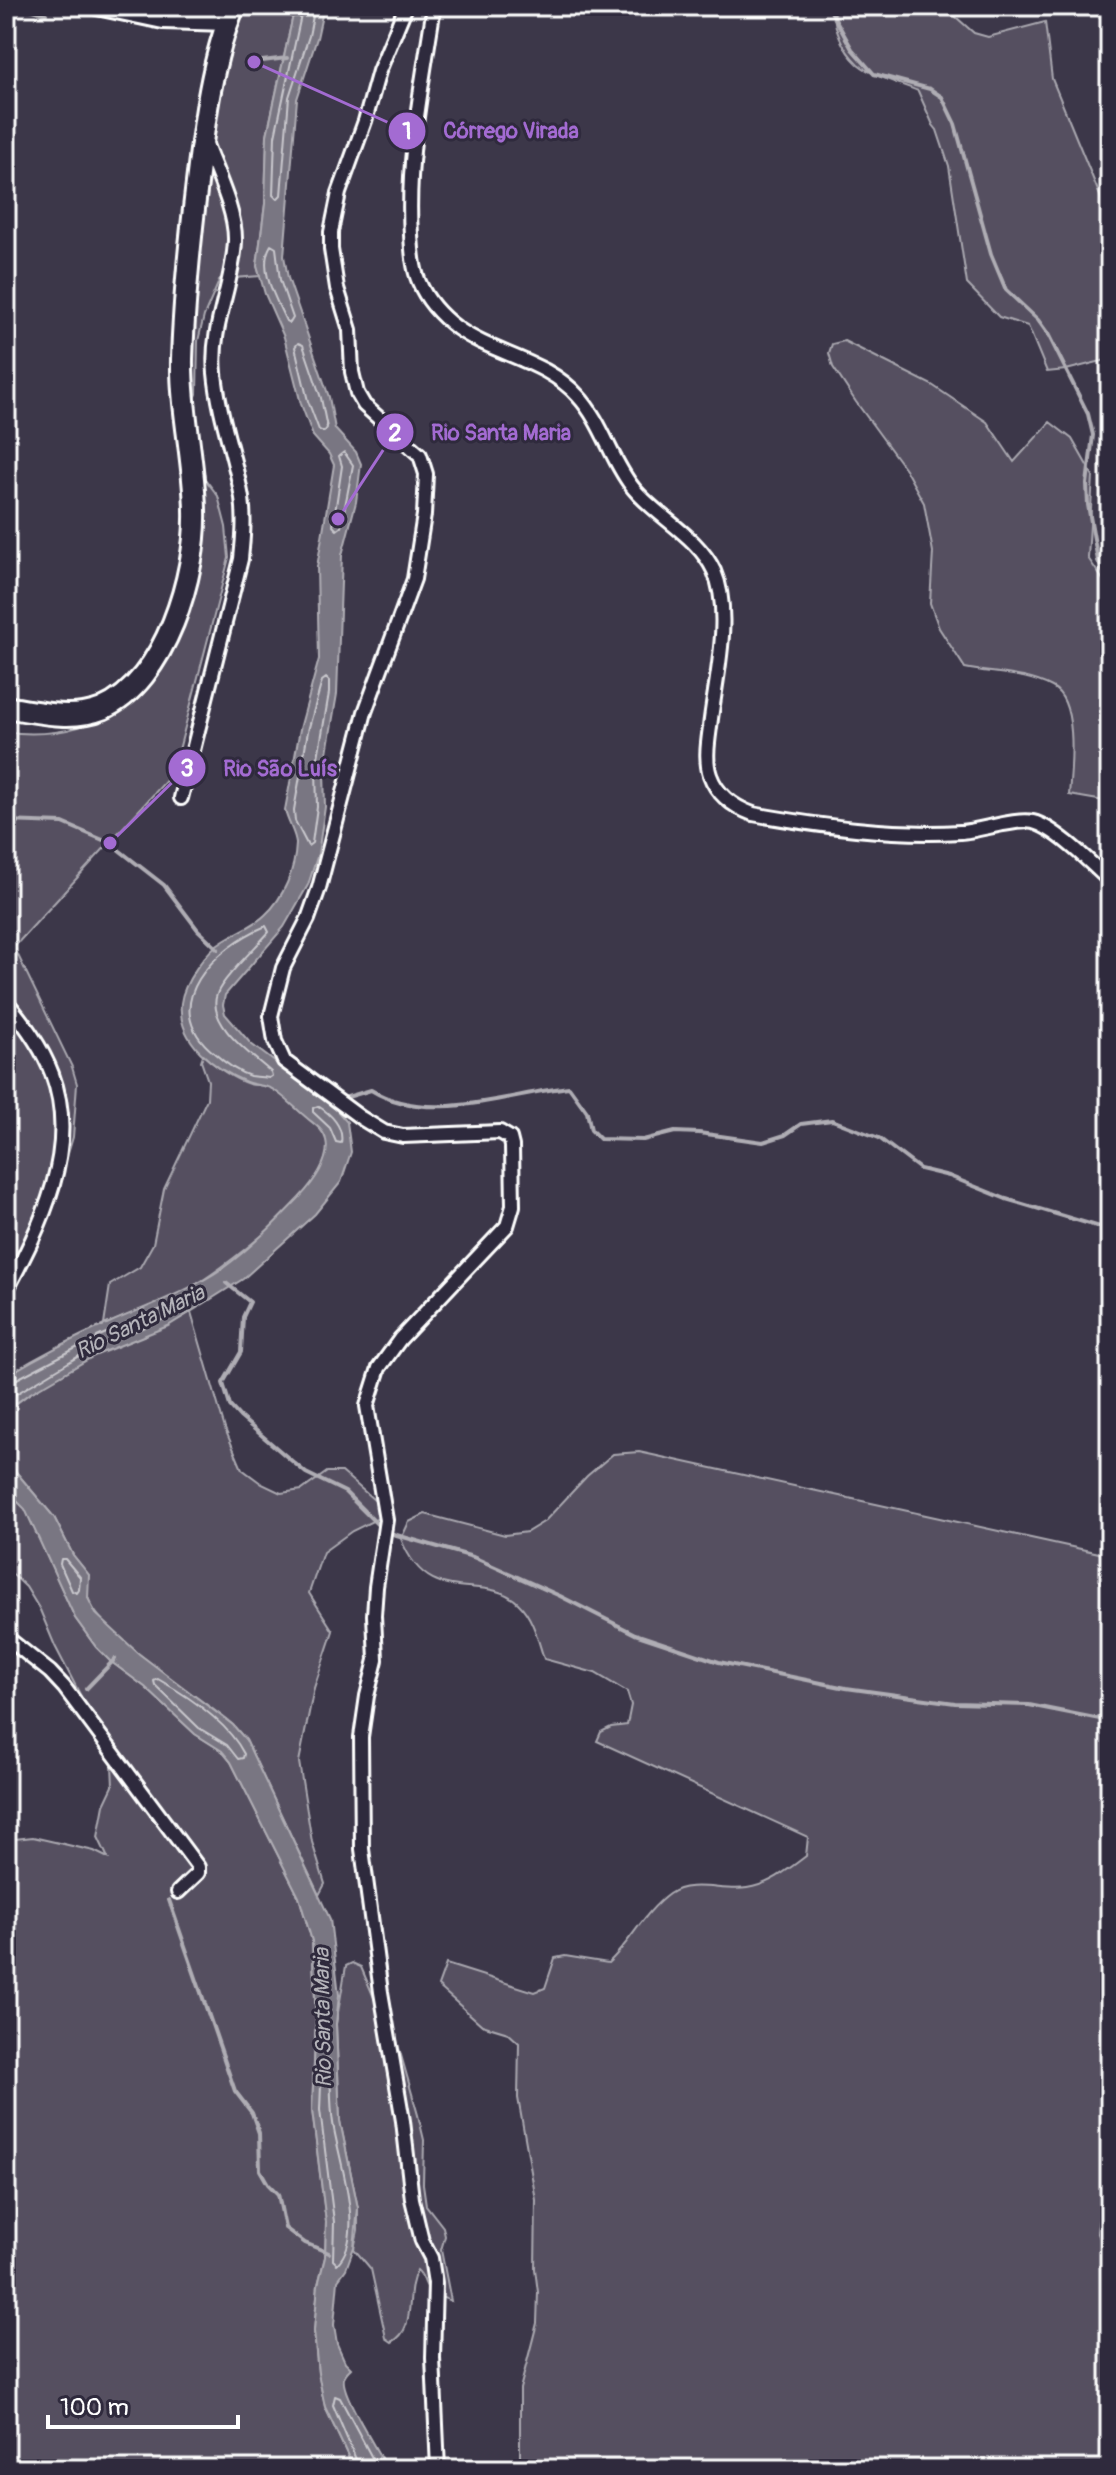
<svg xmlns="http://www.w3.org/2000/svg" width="1116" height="2475" font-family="Pangolin,sans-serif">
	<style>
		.green { fill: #555060; stroke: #aaa8b0; stroke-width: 2 }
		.water { fill: #797682; stroke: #afadb4; stroke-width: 2 }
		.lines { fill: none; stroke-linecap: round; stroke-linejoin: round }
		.shore { stroke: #c9c8cd; stroke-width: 2 }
		.stream { stroke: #afadb4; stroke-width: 4 }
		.minor-casing { stroke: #fff; stroke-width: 18 }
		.tertiary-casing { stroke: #fff; stroke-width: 22 }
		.primary-casing { stroke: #fff; stroke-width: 26 }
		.minor { stroke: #2f2a3d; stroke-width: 12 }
		.tertiary { stroke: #2f2a3d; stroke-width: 16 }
		.primary { stroke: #2f2a3d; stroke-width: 20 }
		.labels { text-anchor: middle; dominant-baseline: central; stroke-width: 6; stroke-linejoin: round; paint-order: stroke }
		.water-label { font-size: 22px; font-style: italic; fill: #b5b4ba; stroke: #2f2a3d }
		.leader { fill: none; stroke: #a36bd2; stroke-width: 3 }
		.callout-dot { fill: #a36bd2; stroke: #2f2a3d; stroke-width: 3 }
		.mark-label { font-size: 24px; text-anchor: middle; font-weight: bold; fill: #fff }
		.callout-label { font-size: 22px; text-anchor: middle; font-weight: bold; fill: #a36bd2; stroke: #2f2a3d; stroke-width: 6; stroke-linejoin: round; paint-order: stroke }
	</style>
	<rect width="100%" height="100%" fill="#3c3749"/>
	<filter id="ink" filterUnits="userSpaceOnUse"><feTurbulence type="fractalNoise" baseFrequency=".0125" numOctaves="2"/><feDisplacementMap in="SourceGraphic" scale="16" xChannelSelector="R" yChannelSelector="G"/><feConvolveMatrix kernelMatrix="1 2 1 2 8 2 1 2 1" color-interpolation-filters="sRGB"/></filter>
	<g filter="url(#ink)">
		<!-- green -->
		<path class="green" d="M 235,6 L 295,6 L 267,135 L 265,204 L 257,266 L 260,276 L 220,279 L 204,316 L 198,341 L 197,394 L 186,417 L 199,471 L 218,496 L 226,527 L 229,558 L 173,773 L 14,947 L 72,1067 L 77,1084 L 73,1137 L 52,1207 L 26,1246 L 6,1267 L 6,732 C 43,736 82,733 113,710 L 188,596 L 184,442 L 198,192 Z
			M 836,6 L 889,6 L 918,12 L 948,10 L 974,33 L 988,37 L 1045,22 L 1052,79 L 1110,220 L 1110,359 L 1066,370 L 1047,372 L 1028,326 L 999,317 L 967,284 L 949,166 L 937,130 L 933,125 L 918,91 C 899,83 874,77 858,64 C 844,51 830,25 836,6 Z
			M 844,341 L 932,385 L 987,422 L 1014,462 L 1050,422 L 1072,439 L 1093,476 L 1088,558 L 1110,590 L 1110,802 L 1069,795 C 1071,770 1079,701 1052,687 C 1025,673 994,674 965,668 L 939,628 L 930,603 L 933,552 L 924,503 L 905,469 L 856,402 L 833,367 L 829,353 L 832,344 Z
			M 203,1055 C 216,1066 232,1079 249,1084 C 257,1086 264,1084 272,1089 C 286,1097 314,1120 323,1132 C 354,1175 215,1276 183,1292 C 157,1304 130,1314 104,1325 L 110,1285 L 140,1267 L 153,1244 L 164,1189 L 207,1099 L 208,1081 L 201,1061 Z
			M 191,1312 L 225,1429 L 242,1469 L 262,1484 L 281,1493 L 302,1490 L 327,1472 L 342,1472 L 389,1513 L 352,1531 L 323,1552 L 309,1593 L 333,1631 L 314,1688 L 299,1762 L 312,1842 L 325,1884 L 319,1895 L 246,1740 L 233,1725 C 201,1698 101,1635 89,1600 C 86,1592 87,1583 89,1575 L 73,1555 L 54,1517 L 6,1460 L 6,1411 C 33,1390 64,1370 95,1355 C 127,1340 161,1331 191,1312 Z
			M 639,1452 L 1099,1553 L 1110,1563 L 1110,2154 L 1097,2231 L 1110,2263 L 1110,2469 L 520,2469 L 520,2389 L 537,2323 L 538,2292 L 535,2269 L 536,2200 L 518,2098 L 519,2043 L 508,2033 L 482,2025 L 438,1986 L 446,1964 L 535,1992 L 545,1988 L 555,1958 L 565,1956 L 608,1963 C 630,1943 644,1912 669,1894 C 690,1879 723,1892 747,1888 C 769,1885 789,1869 806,1856 L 808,1837 L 597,1741 L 601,1732 L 611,1727 L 627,1725 L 631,1705 L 627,1692 L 595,1673 L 544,1659 C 538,1640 533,1617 518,1603 C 483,1570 430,1612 401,1539 L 409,1522 L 425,1514 L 505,1535 L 527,1532 L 545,1521 L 587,1476 L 613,1454 Z
			M 6,1490 L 25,1508 L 75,1618 L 96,1647 L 110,1661 L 145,1687 L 195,1734 L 222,1751 L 231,1762 L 299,1897 L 312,1941 L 316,2017 L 312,2110 L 326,2222 L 325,2257 L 318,2285 L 314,2331 L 318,2373 L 325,2407 L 354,2469 L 6,2469 L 6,1840 L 33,1837 L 94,1851 L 108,1858 L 98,1837 L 104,1805 L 113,1786 L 112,1765 L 103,1739 L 55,1646 L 40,1610 L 26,1587 L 6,1568 Z
			M 352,1963 L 361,1967 L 378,2007 L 393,2027 L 418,2115 L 424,2140 L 423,2184 L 426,2205 L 443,2227 L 445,2236 L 441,2250 L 451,2301 C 442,2297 433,2296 427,2287 C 423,2280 423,2275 417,2270 C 404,2293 418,2328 392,2342 L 386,2338 L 371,2269 L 354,2249 L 358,2230 L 358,2208 L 340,2121 L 336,2024 L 346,1966 Z"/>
		<!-- water -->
		<path class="water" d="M 295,6 L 324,6 L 317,38 L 297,99 L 284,256 L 288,278 L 329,397 L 335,429 L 356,452 L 361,464 L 356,502 L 342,555 L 337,694 L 324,770 L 325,807 L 318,854 L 308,885 L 284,927 L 225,995 L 223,1005 L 225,1014 L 251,1044 L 332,1105 L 347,1122 L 351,1152 L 341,1182 L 315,1214 L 243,1279 L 168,1326 L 94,1356 L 27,1395 L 6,1411 L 6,1376 C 39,1356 73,1338 109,1323 C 147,1306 188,1292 223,1268 C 251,1248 275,1223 299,1198 C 312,1184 331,1161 326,1140 C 324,1130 314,1124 307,1118 C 296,1109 286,1098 274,1090 C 265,1084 255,1086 246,1082 C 215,1069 177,1042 181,1003 C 183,984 206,950 224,940 C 237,932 254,926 265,915 C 284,898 295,869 296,844 C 296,834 287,821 285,810 L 300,729 L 319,659 L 317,567 L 334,465 L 329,454 L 313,436 L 301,404 L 284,337 L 265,294 L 257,266 L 265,204 L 267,135 Z
			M 6,1460 L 54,1517 L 73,1555 L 89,1575 L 88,1598 L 96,1614 L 138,1653 L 233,1725 L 246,1740 L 330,1919 L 339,1995 L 336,2024 L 340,2121 L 358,2208 L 354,2247 L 346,2269 L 338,2280 L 334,2325 L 337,2344 L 345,2362 L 351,2368 C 348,2371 345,2373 344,2378 C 340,2393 379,2452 387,2469 L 354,2469 L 325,2407 L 318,2373 L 314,2331 L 318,2285 L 325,2257 L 326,2222 L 312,2110 L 316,2017 L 312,1941 L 299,1897 L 231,1762 L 222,1751 L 195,1734 L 145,1687 L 110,1661 L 96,1647 L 75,1618 L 25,1509 L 6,1490 Z"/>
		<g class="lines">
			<!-- shore -->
			<path class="shore" d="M 303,6 L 275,136 L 273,195 L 277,199 L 281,195 L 289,97 L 309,36 L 315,6
				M 271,245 L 276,248 L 280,280 L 293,318 L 290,323 L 286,321 C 276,299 257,268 271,245 Z
				M 298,343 L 303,345 L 321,398 L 327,428 L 324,432 L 319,430 L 308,401 L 295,347 Z
				M 344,452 L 353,465 L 341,527 L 337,530 L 333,526 L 342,466 L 339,456 Z
				M 326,678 L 329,681 L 329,693 L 316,769 L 317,807 L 312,843 L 308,846 L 295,821 L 294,810 L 308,731 L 322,681 Z
				M 266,926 L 269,932 C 257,946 222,979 217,994 C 206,1024 252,1055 271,1072 L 272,1076 L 269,1078 C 263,1077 256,1077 250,1076 C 237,1072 224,1062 214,1053 C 154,1005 217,946 266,926 Z
				M 318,1106 C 331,1114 344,1127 341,1143 L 336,1142 L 330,1128 L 313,1112 L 313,1108 Z
				M 171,1305 L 175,1307 L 176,1311 L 164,1319 L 100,1345 L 95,1343 L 97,1337 Z
				M 6,1382 L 13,1381 L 80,1346 L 85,1348 L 84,1353 L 6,1400
				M 65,1559 L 80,1577 L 79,1590 L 77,1593 L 72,1591 L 60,1564 L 61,1559 Z
				M 158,1679 C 188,1696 228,1722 244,1754 L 243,1758 L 238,1759 L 227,1745 L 199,1728 L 155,1685 L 154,1681 Z
				M 326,2057 L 330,2060 C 331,2081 330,2103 333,2123 C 338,2159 367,2235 337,2264 L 333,2260 L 334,2222 L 320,2110 L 322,2060 Z
				M 360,2469 L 333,2405 L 335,2396 L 340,2398 L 378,2469"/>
			<!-- stream -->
			<path class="stream" d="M 21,6 L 46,14
				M 828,6 L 852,49 L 874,74 L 930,89 L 942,97 L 955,124 L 991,254 L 1006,290 L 1038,320 L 1048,334 L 1088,414 L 1093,435 L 1087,484 L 1088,505 L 1098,561 L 1110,586
				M 254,62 L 287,58
				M 6,821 L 63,823 L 110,843 L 164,885 L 198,930 L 218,949
				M 344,1098 L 371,1090 C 428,1125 507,1094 569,1087 L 587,1112 L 591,1130 L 600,1139 L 643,1140 L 675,1132 L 699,1133 L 763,1142 L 785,1135 L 801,1124 L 832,1120 L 879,1138 L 920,1169 L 949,1176 L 1006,1199 L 1110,1230
				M 226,1283 L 250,1302 L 243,1317 L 241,1352 L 223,1383 L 230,1406 L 240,1417 L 306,1473 L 345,1492 L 377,1524
				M 393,1534 L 473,1557 L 560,1596 L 635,1634 L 719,1662 L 846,1688 L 955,1703 L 1029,1705 L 1110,1721
				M 86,1689 L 115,1659
				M 1110,1758 L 1110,1765
				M 169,1900 L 235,2091 L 252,2113 L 259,2133 L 260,2170 L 268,2184 L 278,2194 L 285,2228 L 305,2243 L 329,2253"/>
			<defs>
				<path id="minor" d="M 406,6 L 379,71 L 365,121 L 339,193 L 331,232 L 331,249 L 337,288 L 350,330 L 352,372 L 357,393 L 364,405 L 420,455 L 426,474 L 424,515 L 414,579 L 365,712 L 319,888 L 308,919 L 283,968 L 271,1016 L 275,1041 L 284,1061 L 361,1118 L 384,1132 L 403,1136 L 500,1132 L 510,1138 L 512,1146 L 513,1206 L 507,1226 L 400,1339 L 379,1368 L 367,1406 L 386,1520 L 376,1587 L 374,1615 L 376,1660 L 367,1696 L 361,1737 L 362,1849 L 381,1992 L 403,2121 L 412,2199 L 422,2241 L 431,2258 L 435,2283 L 433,2358 L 438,2469
					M 434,6 C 423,81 406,159 411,235 C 412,251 413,268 419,282 C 427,301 441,316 457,328 C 495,355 546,360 578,396 C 603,423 611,461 634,489 C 658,518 698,536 714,571 C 733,615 715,680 710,727 C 708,742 705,760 710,775 C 717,795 734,807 753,814 C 820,826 892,836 960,832 C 979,831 1017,818 1033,822 C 1055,827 1093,865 1110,881
					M 181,798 L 241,559 C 243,539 245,519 242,498 C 235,456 219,417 215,373 C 210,327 233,286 235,241 C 236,211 215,170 205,142
					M 6,1001 C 24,1023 42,1047 52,1074 C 80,1148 41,1226 6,1291
					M 6,1637 L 50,1672 L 64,1687 L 198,1867 L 198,1873 L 178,1892"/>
				<path id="tertiary" d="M 97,6 L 163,20 L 227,22"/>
				<path id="primary" d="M 6,707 C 36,712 72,721 102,709 C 166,681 197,573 195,510 C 194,459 181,410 182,359 C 184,300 190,241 197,183 C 204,125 211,61 234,6"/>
			</defs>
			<!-- minor casing -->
			<use href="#minor" class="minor-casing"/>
			<!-- tertiary casing -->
			<use href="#tertiary" class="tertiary-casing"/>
			<!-- primary casing -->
			<use href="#primary" class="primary-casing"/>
			<!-- minor -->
			<use href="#minor" class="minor"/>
			<!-- tertiary -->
			<use href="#tertiary" class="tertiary"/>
			<!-- primary -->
			<use href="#primary" class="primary"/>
		</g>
	</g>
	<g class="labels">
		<!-- water labels -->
		<g class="water-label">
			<text transform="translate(140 1322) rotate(-26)">Rio Santa Maria</text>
			<text transform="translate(323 2018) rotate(-91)">Rio Santa Maria</text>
		</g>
	</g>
	<!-- callouts -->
	<path class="leader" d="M254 62L407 131M338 519L395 432M110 843L187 768"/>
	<g class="callout-dot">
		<circle cx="254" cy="62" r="8"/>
		<circle cx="338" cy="519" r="8"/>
		<circle cx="110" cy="843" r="8"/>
		<circle cx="407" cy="131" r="20"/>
		<circle cx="395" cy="432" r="20"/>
		<circle cx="187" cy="768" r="20"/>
	</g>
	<g class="mark-label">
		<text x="407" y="139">1</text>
		<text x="395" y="441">2</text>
		<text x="187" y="776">3</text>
	</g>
	<g class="callout-label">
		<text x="511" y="138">Córrego Virada</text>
		<text x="501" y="440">Rio Santa Maria</text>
		<text x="280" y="776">Rio São Luís</text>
	</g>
	<!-- margin -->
	<rect width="1116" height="2475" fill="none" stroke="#2f2a3d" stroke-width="32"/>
	<rect x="16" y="16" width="1084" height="2443" fill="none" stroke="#fff" stroke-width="3" filter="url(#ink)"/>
	<!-- scale -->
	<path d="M48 2415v12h190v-12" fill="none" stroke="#ffffff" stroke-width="4"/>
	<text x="60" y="2415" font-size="24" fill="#ffffff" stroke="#2f2a3d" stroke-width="6" paint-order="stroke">100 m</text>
</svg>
